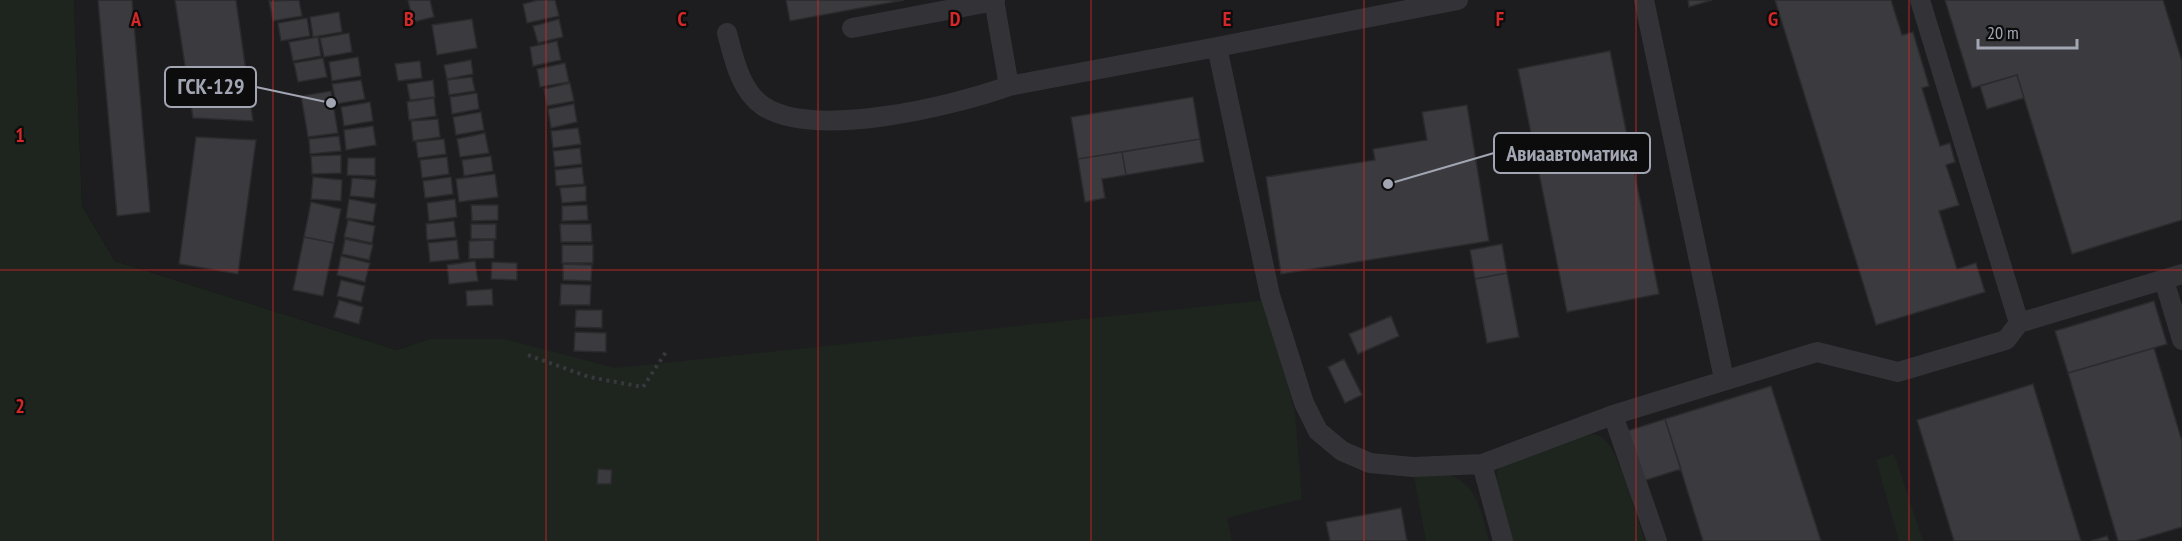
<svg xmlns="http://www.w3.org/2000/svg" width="2182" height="541" font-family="'PT Sans Narrow',sans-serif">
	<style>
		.built { fill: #1d1d1f }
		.green { fill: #1d251e }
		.building { fill: #3b3b3f; stroke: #2b2b2e; stroke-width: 1.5 }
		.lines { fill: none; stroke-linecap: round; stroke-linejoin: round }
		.path { stroke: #38393e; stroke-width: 4; stroke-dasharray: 3 4.5; stroke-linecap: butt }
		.lane { stroke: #323237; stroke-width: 20 }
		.grid { fill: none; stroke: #d62828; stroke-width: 1.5; stroke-opacity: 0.55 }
		.grid-label { font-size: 20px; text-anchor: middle; font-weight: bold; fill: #d62828; stroke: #0c0c0d; stroke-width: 4.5; stroke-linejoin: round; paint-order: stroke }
		.leader { fill: none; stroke: #a2a6b3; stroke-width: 2 }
		.callout-dot { fill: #a2a6b3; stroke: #0c0c0d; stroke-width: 2 }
		.callout { fill: #0c0c0d; stroke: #a2a6b3; stroke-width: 2 }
		.callout-label { font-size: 22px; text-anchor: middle; font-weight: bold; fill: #a2a6b3 }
	</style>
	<rect width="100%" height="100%" fill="#111112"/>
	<!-- built -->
	<path class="built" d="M 74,0 L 2182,0 L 2182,541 L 883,541 L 429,339 L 397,350 L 115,261 L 82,206 Z"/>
	<!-- green -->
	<path class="green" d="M 0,0 L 74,0 L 82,206 L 115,261 L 397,350 L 429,339 L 504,339 L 615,368 L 1266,300 L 1295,413 L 1302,499 L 1227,518 L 1232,541 L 0,541 Z
		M 1582,434 C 1589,434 1598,434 1604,439 C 1620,452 1637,519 1645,541 L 1511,541 L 1496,481 L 1497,471 L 1504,461 Z
		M 1894,454 L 1923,541 L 1899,541 L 1876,460 Z
		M 1449,475 C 1479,485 1481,514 1489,541 L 1426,541 L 1414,476 Z"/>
	<!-- building -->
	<path class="building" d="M 98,0 L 132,0 L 150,212 L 117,216 Z
		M 175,0 L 236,0 L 253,121 L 193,118 Z
		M 299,0 L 302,16 L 273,21 L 269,1 Z
		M 408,0 L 430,0 L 434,17 L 413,22 Z
		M 538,0 L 555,0 L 559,16 L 527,23 L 523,4 Z
		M 786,0 L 904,0 L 790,21 Z
		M 1688,0 L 1712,0 L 1689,7 Z
		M 1775,0 L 1891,0 L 1902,35 L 1913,32 L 1929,86 L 1922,88 L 1940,146 L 1950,143 L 1955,162 L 1946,165 L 1959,205 L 1939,211 L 1957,269 L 1976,263 L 1985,292 L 1876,325 Z
		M 1945,0 L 2163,0 L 2182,61 L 2182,220 L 2072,254 L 2017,75 L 1972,88 Z
		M 339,12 L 342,32 L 313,37 L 310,17 Z
		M 307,18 L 310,36 L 281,41 L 278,23 Z
		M 472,19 L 477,48 L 437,55 L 432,25 Z
		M 559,19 L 563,37 L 538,43 L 533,26 Z
		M 349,33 L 352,52 L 324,57 L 320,38 Z
		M 318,37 L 321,56 L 293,61 L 289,42 Z
		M 557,41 L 561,60 L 533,66 L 530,47 Z
		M 1610,51 L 1659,294 L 1567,312 L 1518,69 Z
		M 358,57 L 361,76 L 332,81 L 329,62 Z
		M 323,58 L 327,77 L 298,82 L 294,63 Z
		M 471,60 L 473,74 L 447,79 L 444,65 Z
		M 420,61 L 422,78 L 398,81 L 395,64 Z
		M 565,63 L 569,82 L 540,87 L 537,69 Z
		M 2017,75 L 2024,98 L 1987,109 L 1980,86 Z
		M 472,77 L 475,91 L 449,95 L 447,80 Z
		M 361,80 L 365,99 L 336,104 L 332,84 Z
		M 433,80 L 435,97 L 410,100 L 407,84 Z
		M 570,83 L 574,101 L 547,106 L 544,89 Z
		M 331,91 L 338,133 L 308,137 L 301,96 Z
		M 477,93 L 479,109 L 452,114 L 450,97 Z
		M 1193,97 L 1200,139 L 1078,159 L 1071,117 Z
		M 434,98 L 436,116 L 409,120 L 407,102 Z
		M 370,102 L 373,121 L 344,126 L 341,107 Z
		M 574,104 L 577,122 L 551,128 L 548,109 Z
		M 1467,105 L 1489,241 L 1281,274 L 1266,177 L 1375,160 L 1373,149 L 1427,140 L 1422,112 Z
		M 481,112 L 484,130 L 456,135 L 453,117 Z
		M 438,119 L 440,137 L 413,141 L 411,121 Z
		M 373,126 L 376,145 L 346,150 L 344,130 Z
		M 578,128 L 581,144 L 553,148 L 551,131 Z
		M 485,133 L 489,153 L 460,157 L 457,139 Z
		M 339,136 L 341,151 L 310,154 L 309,139 Z
		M 196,137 L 256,140 L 238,274 L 179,264 Z
		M 444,139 L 446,154 L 418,158 L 416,142 Z
		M 1200,139 L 1204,162 L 1126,175 L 1122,152 Z
		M 580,148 L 582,164 L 555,167 L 553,151 Z
		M 1122,152 L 1126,175 L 1102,179 L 1105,198 L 1085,202 L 1078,159 Z
		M 341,155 L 341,173 L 312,174 L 311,156 Z
		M 491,156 L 493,171 L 464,176 L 462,160 Z
		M 447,157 L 449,174 L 422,178 L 420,160 Z
		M 348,158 L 375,158 L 375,176 L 347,175 Z
		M 582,167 L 584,184 L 556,186 L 555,170 Z
		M 495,174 L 498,197 L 459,202 L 456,179 Z
		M 313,177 L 342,180 L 341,201 L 311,199 Z
		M 451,177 L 453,194 L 425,198 L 423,181 Z
		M 352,178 L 376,180 L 374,198 L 350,196 Z
		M 586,186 L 586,201 L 562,203 L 560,188 Z
		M 349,199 L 376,204 L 373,222 L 346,218 Z
		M 455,199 L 457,217 L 429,221 L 427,203 Z
		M 311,202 L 341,209 L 334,243 L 304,237 Z
		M 471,205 L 498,205 L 498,220 L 472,221 Z
		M 587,205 L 588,220 L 562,221 L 562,206 Z
		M 348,220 L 375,226 L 372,243 L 344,237 Z
		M 454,221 L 456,237 L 427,240 L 426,224 Z
		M 471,224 L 496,224 L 496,239 L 471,239 Z
		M 560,224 L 591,224 L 592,242 L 561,242 Z
		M 304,237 L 334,243 L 323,296 L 293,290 Z
		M 345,239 L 373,245 L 369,260 L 342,254 Z
		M 457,240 L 459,259 L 430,262 L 428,243 Z
		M 494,240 L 494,258 L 469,259 L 469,241 Z
		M 1502,244 L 1507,273 L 1475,279 L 1470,250 Z
		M 562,245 L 593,245 L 593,263 L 562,263 Z
		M 341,256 L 370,263 L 365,282 L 337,275 Z
		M 475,261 L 478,281 L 449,284 L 447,265 Z
		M 492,262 L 517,263 L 517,280 L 491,279 Z
		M 563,264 L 592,265 L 591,281 L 563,280 Z
		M 1507,273 L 1519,337 L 1487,343 L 1475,279 Z
		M 341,280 L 365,286 L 361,302 L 337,296 Z
		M 561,284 L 591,285 L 590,305 L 560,305 Z
		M 492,289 L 493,305 L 467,306 L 466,291 Z
		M 339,300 L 363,307 L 359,324 L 334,317 Z
		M 2154,301 L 2167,344 L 2068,373 L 2055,331 Z
		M 576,310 L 602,310 L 602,328 L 575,327 Z
		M 1391,316 L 1399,336 L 1358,354 L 1349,334 Z
		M 575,332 L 606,333 L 606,352 L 574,351 Z
		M 2154,348 L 2182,441 L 2182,527 L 2135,541 L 2118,541 L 2068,373 Z
		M 1344,359 L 1362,395 L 1345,403 L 1328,367 Z
		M 2033,384 L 2081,541 L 1954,541 L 1917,420 Z
		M 1771,386 L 1821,541 L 1703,541 L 1665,419 Z
		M 1665,419 L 1681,469 L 1643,481 L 1627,431 Z
		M 598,469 L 612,470 L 611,484 L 597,484 Z
		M 1401,508 L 1407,541 L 1330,541 L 1326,522 Z
		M 2107,536 L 2109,541 L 2091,541 Z"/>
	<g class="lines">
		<!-- path -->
		<path class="path" d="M 528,355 L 589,377 L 643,387 L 666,352"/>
		<!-- lane -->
		<path class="lane" d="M 1644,0 L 1724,379
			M 852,28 L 995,1
			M 727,33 C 734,59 740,90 763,106 C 814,140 953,106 1009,86 L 994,0
			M 1217,47 L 1458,0
			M 1009,86 L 1217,47 L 1270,295 L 1304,403 L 1318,431 L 1342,451 L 1370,463 L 1413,467 L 1482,464 L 1503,541
			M 2164,280 L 2182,340
			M 2019,323 L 2182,274
			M 1613,415 L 1817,352 L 1898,372 L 2006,340 L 2019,323 L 1920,0
			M 1482,464 L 1613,415 L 1657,541"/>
	</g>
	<!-- grid -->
	<path class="grid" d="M 273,0 L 273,541M 546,0 L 546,541M 818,0 L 818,541M 1091,0 L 1091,541M 1364,0 L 1364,541M 1636,0 L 1636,541M 1909,0 L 1909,541M 0,270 L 2182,270"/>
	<g class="grid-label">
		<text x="136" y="26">A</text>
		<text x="409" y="26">B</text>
		<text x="682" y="26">C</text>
		<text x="955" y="26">D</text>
		<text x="1227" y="26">E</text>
		<text x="1500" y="26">F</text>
		<text x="1773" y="26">G</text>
		<text x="20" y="142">1</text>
		<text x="20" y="413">2</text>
	</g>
	<!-- callouts -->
	<path class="leader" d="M331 103L256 87M1388 184L1494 153"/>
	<g class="callout-dot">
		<circle cx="331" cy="103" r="6"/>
		<circle cx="1388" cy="184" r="6"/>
	</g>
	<g class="callout">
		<rect x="165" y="67" width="91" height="40" rx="6"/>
		<rect x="1494" y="133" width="156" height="40" rx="6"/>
	</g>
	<g class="callout-label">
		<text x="211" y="94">ГСК-129</text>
		<text x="1572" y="161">Авиаавтоматика</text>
	</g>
	<!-- scale -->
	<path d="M1978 39v9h99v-9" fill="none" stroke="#a2a6b3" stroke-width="3"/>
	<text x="1987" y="39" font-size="18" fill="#a2a6b3" stroke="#0c0c0d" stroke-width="4.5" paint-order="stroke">20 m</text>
</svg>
